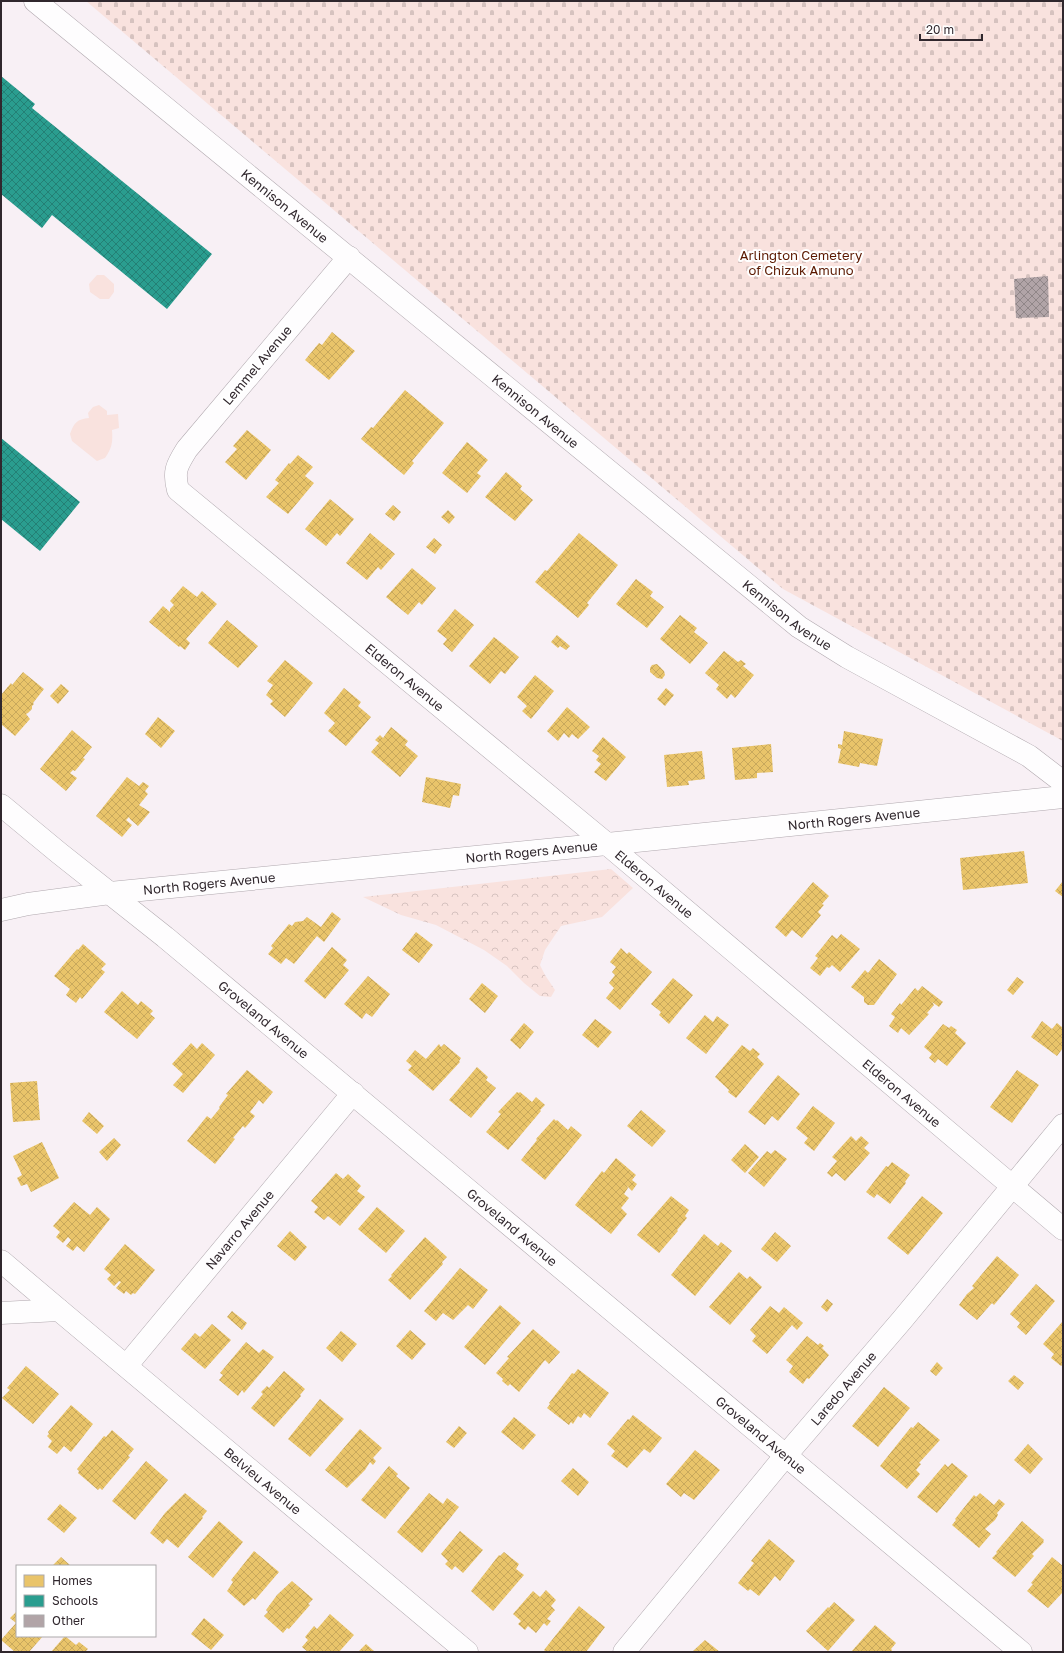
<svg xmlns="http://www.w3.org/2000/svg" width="1064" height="1653" font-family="'Golos Text',sans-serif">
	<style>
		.green { fill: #f9e2de }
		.forest { fill: url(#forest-crowns) }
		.cemetery { fill: url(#cemetery-stones) }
		.homes { fill: url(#homes-cross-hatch) }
		.schools { fill: url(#schools-cross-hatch) }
		.building { fill: url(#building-cross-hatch) }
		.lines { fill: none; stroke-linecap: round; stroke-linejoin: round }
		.minor-casing { stroke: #b0a8ae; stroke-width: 23 }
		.minor { stroke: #fefdfe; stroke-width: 22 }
		.labels { text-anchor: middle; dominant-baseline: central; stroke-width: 4; stroke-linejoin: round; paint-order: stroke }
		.street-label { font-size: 13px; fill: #30272d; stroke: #fff }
		.park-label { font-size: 13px; fill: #5b1901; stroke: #fff }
	</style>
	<defs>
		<pattern id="forest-crowns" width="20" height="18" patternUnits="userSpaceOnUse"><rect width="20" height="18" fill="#f9e2de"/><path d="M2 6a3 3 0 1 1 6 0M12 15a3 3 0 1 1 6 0" fill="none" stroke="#d6c2bf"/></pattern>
		<pattern id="cemetery-stones" width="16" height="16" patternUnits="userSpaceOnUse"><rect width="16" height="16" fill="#f9e2de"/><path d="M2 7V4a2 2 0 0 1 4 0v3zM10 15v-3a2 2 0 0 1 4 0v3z" fill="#d6c2bf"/></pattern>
		<pattern id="homes-cross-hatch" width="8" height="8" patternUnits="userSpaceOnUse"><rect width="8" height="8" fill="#e9c46a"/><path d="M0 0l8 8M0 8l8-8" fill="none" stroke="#c8a85c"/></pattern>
		<pattern id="schools-cross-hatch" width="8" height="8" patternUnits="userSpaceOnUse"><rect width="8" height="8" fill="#2a9d8f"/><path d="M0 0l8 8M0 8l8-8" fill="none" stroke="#248075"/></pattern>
		<pattern id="building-cross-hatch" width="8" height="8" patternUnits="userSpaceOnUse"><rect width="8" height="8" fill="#b1a4a7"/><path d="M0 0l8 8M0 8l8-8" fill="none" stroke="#908688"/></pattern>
	</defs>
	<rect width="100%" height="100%" fill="#f8f0f5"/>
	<!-- green -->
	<path class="green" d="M 97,275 L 104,275 L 114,284 L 114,292 L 109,299 L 100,299 L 90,292 L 89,284 Z
		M 99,405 L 107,411 L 107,415 L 118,414 L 119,428 L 112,430 C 113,442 112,448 105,458 L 97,461 L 72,441 L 70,434 C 74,423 77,419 89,418 L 88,413 L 93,407 Z"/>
	<!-- forest -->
	<path class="forest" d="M 611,869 L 633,888 L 602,917 L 561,926 L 545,950 L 540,965 L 545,975 L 555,990 L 551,997 L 540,996 L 524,983 L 507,966 L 484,950 L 436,925 L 401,915 L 363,897 Z"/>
	<!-- cemetery -->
	<path class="cemetery" d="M 86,1 L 1063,1 L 1063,741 L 783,589 Z"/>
	<!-- homes -->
	<path class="homes" d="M 332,332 L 355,351 L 329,380 L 305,360 L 319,343 L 322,345 Z
		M 405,390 L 444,423 L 412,461 L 414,463 L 404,475 L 361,439 L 371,427 L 373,428 Z
		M 247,430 L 271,450 L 246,480 L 225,462 L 237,449 L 233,446 Z
		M 467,442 L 488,460 L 477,473 L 481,476 L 467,493 L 442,473 Z
		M 298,455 L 313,467 L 305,476 L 314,483 L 288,514 L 266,497 L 279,483 L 275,480 L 289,463 L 290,464 Z
		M 506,472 L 522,486 L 520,489 L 533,500 L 515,521 L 485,497 Z
		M 330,499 L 354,519 L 340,536 L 337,533 L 326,546 L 305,529 Z
		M 393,505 L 401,512 L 394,521 L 385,514 Z
		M 448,510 L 455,517 L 449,524 L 441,517 Z
		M 370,533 L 395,554 L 381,570 L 378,567 L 367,580 L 346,563 Z
		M 579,533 L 618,565 L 587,603 L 589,605 L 578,618 L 535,582 L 545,570 L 547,571 Z
		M 434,538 L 442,545 L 435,554 L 426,547 Z
		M 412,568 L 436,588 L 422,605 L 419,602 L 408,615 L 386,597 Z
		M 636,579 L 653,592 L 650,596 L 664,607 L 647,628 L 616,604 Z
		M 183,586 L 197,597 L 202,591 L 217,604 L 186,639 L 190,643 L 185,650 L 180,646 L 179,647 L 149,622 L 163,606 L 170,612 L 170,609 L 174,605 L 170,601 Z
		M 455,609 L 474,625 L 452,652 L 443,644 L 447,639 L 437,631 Z
		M 680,615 L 697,628 L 694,632 L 708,643 L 690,664 L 660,639 Z
		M 227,620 L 258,646 L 238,668 L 208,643 Z
		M 557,635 L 570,646 L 566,650 L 560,646 L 558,648 L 551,642 Z
		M 494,637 L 519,657 L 505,674 L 501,671 L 490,684 L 469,666 Z
		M 724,651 L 738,662 L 741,660 L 746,664 L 743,666 L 754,675 L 735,698 L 731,694 L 727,699 L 716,689 L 719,685 L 705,673 Z
		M 285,660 L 313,683 L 285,717 L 270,704 L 273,701 L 266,695 L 273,685 L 267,681 Z
		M 657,664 L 664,671 L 665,675 L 662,679 L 657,678 L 650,672 L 650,668 L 652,665 Z
		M 23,672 L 44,689 L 33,703 L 34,704 L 32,706 L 32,709 L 28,713 L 26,714 L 30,719 L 15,736 L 1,724 L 1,695 L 11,683 L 12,685 Z
		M 535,675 L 554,691 L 531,719 L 522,711 L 527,706 L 517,697 Z
		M 61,684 L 69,691 L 58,704 L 50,696 Z
		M 344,688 L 361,702 L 358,706 L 371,717 L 346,746 L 328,731 L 335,723 L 324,713 Z
		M 666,688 L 674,695 L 665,706 L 657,699 Z
		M 567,707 L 590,727 L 578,739 L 572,734 L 569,738 L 564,733 L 558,741 L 547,731 Z
		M 158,717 L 175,731 L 161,748 L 145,734 Z
		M 391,727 L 408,741 L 405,745 L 418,756 L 400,777 L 371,752 L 379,743 L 375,740 L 380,735 L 383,738 Z
		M 72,730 L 92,747 L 83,758 L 85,759 L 75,771 L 73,770 L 70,773 L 77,778 L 66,791 L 40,769 Z
		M 844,731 L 883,739 L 877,766 L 860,763 L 859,767 L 838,763 L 841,749 L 838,748 L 838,744 L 842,745 Z
		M 603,737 L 626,757 L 606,781 L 594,772 L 601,764 L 596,760 L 599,756 L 592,751 Z
		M 771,744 L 773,772 L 757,773 L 757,778 L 735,780 L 732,748 Z
		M 702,751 L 705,779 L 688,781 L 689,785 L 667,787 L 664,755 Z
		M 127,777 L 139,786 L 143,782 L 149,786 L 145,791 L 148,794 L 139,805 L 150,812 L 138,826 L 130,819 L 129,817 L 126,820 L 132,825 L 122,837 L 96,816 Z
		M 426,777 L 461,784 L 459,796 L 453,795 L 450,808 L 422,802 Z
		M 1024,851 L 1028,883 L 963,890 L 960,858 Z
		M 1063,881 L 1063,897 L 1055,891 Z
		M 813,882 L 829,896 L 822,904 L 824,905 L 818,912 L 821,915 L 802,938 L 792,930 L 786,937 L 775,927 Z
		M 332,912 L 341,919 L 324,942 L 317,936 L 294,964 L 286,958 L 281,964 L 268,954 L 273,948 L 271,946 L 289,924 L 292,926 L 295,922 L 303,921 L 307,917 L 321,927 Z
		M 416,932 L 433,945 L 419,963 L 402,950 Z
		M 841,934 L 860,949 L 840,972 L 832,965 L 829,968 L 827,967 L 820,976 L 810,968 L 818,958 L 815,956 L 832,935 L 837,939 Z
		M 83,944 L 106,964 L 101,969 L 105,972 L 82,999 L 80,997 L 76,1003 L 66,995 L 70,989 L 54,976 L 77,949 L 78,950 Z
		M 332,947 L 347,960 L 343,965 L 349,970 L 325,999 L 304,981 Z
		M 621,948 L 627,954 L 629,952 L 652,972 L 620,1010 L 606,998 L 614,988 L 609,983 L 615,975 L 612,972 L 616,967 L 610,962 Z
		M 879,959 L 897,974 L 874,1005 L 868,1005 L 864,1002 L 864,997 L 851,987 L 865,970 L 868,973 Z
		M 368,976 L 390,994 L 372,1017 L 366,1013 L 362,1019 L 344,1004 Z
		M 1017,977 L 1024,982 L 1013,995 L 1007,990 Z
		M 673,978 L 693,995 L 669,1024 L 659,1015 L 661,1012 L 651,1004 Z
		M 482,983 L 498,996 L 485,1013 L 469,999 Z
		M 922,986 L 943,1002 L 939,1007 L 932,1002 L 934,1005 L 927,1013 L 929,1014 L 909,1035 L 901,1028 L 898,1033 L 889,1026 L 895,1017 L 891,1014 L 900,1003 L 901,1005 L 915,988 L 918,991 Z
		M 122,991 L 138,1005 L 141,1001 L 153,1011 L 150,1014 L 155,1018 L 137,1039 L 104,1012 Z
		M 705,1015 L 713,1022 L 717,1016 L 729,1025 L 706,1054 L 686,1038 Z
		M 595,1019 L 612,1032 L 598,1048 L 582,1035 Z
		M 1042,1021 L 1052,1029 L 1057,1023 L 1063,1028 L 1063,1048 L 1057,1056 L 1031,1037 Z
		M 524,1023 L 534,1032 L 520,1049 L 510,1040 Z
		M 943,1024 L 949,1028 L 951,1026 L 957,1030 L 955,1033 L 966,1043 L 947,1066 L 938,1059 L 935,1063 L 929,1058 L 932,1054 L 924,1047 Z
		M 191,1043 L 197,1049 L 202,1043 L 215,1055 L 183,1093 L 173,1085 L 183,1074 L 172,1064 Z
		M 439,1044 L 441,1047 L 444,1044 L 461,1058 L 459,1061 L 460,1062 L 433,1091 L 408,1070 L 412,1066 L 406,1061 L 415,1050 L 426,1059 Z
		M 742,1045 L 750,1051 L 753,1048 L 760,1054 L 757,1057 L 764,1064 L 736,1098 L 728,1092 L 729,1090 L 715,1077 Z
		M 477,1067 L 488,1077 L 486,1080 L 496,1088 L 471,1118 L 449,1100 Z
		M 247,1070 L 273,1092 L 263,1104 L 259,1100 L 250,1112 L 255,1116 L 245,1128 L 243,1126 L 233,1138 L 235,1139 L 215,1164 L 187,1141 L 207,1116 L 211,1119 L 220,1108 L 219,1107 L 228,1095 L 226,1094 Z
		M 1017,1070 L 1039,1085 L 1012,1123 L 990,1107 Z
		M 778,1075 L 800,1094 L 778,1121 L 772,1116 L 765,1125 L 748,1112 Z
		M 37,1081 L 40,1120 L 13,1122 L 10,1083 Z
		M 517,1092 L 519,1093 L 520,1092 L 532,1102 L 536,1097 L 545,1105 L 540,1110 L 541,1111 L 508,1150 L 486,1132 L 501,1114 L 498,1112 Z
		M 813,1106 L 835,1123 L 814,1151 L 804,1143 L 808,1138 L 796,1128 Z
		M 641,1110 L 666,1131 L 652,1147 L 627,1126 Z
		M 89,1112 L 104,1126 L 97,1134 L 82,1121 Z
		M 554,1119 L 556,1121 L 557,1120 L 568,1130 L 571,1126 L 582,1135 L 545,1180 L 521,1160 L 537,1140 L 536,1139 Z
		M 851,1136 L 856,1141 L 861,1136 L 869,1143 L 864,1148 L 870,1153 L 845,1181 L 836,1173 L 832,1177 L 827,1173 L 837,1161 L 832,1157 Z
		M 114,1138 L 121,1145 L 107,1161 L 99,1152 Z
		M 42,1142 L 59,1178 L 31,1192 L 27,1184 L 21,1186 L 17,1178 L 22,1175 L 13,1156 Z
		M 745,1144 L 759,1157 L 745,1173 L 731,1160 Z
		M 775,1150 L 787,1159 L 764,1187 L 748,1173 L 767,1151 L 771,1154 Z
		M 616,1158 L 636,1175 L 632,1180 L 637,1184 L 632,1191 L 627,1186 L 628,1188 L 624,1194 L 629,1198 L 621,1208 L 627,1214 L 611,1234 L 575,1205 L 602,1171 L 604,1173 Z
		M 892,1162 L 910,1175 L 905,1182 L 906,1183 L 890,1204 L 877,1194 L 874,1198 L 866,1192 L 886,1166 L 888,1167 Z
		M 336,1173 L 343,1179 L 348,1174 L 361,1186 L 357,1191 L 365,1197 L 340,1226 L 328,1216 L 324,1220 L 314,1212 L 318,1207 L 311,1201 Z
		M 671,1196 L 689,1210 L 685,1216 L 687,1218 L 677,1230 L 678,1231 L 659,1253 L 637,1235 Z
		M 922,1196 L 943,1213 L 908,1255 L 887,1238 Z
		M 74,1202 L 90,1215 L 97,1207 L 110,1219 L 84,1252 L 77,1246 L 73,1251 L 66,1246 L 71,1240 L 68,1237 L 63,1243 L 56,1237 L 60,1232 L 53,1226 Z
		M 377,1207 L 405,1231 L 386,1253 L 358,1229 Z
		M 290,1231 L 307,1247 L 295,1261 L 277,1246 Z
		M 775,1232 L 791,1246 L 777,1262 L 761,1249 Z
		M 704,1234 L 718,1246 L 721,1242 L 732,1251 L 695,1296 L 671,1275 Z
		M 425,1237 L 447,1257 L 442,1262 L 443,1264 L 410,1300 L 388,1280 L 392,1276 L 391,1275 Z
		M 125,1244 L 155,1270 L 135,1294 L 133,1293 L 131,1295 L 126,1291 L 124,1294 L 116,1288 L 121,1282 L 119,1281 L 114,1286 L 107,1279 L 111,1275 L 104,1269 Z
		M 997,1256 L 1019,1275 L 994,1305 L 992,1303 L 977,1320 L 959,1305 L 967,1294 L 974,1288 L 972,1286 Z
		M 460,1268 L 488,1290 L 473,1309 L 468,1305 L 453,1320 L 443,1313 L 436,1321 L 424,1311 Z
		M 739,1272 L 747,1279 L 750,1276 L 762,1287 L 730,1325 L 709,1307 Z
		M 1036,1284 L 1055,1301 L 1026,1335 L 1017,1327 L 1020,1323 L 1010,1314 Z
		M 827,1299 L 833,1304 L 827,1312 L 821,1307 Z
		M 500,1305 L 521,1323 L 485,1365 L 464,1347 Z
		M 770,1306 L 779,1313 L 784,1307 L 803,1323 L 797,1330 L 792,1325 L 767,1354 L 752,1341 L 756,1336 L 750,1330 Z
		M 232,1311 L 247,1323 L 242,1330 L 227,1317 Z
		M 1063,1321 L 1063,1364 L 1061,1366 L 1051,1358 L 1054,1354 L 1043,1344 Z
		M 212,1324 L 231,1340 L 205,1369 L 181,1349 L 195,1333 L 200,1337 Z
		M 533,1329 L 560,1352 L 549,1364 L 545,1360 L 519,1392 L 510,1384 L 508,1386 L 502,1381 L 503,1379 L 496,1373 L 509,1358 L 507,1357 Z
		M 410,1330 L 426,1344 L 412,1360 L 396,1346 Z
		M 341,1331 L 357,1344 L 342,1362 L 326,1348 Z
		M 807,1336 L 818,1345 L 820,1343 L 824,1346 L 822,1348 L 829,1355 L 809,1379 L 807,1378 L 803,1384 L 789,1372 L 793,1366 L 786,1360 Z
		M 246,1342 L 259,1353 L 263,1349 L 274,1357 L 244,1393 L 242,1390 L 238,1396 L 219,1380 L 223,1375 L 220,1373 Z
		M 937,1362 L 943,1368 L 936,1376 L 930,1371 Z
		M 26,1366 L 59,1394 L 33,1424 L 2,1398 L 10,1390 L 7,1388 Z
		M 578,1369 L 609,1393 L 590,1418 L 584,1413 L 581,1418 L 578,1416 L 573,1424 L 571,1422 L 569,1425 L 547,1408 L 550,1404 L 549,1403 L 572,1373 L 574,1374 Z
		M 284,1371 L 305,1389 L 300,1395 L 301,1396 L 274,1427 L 251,1408 L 263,1394 L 261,1392 L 267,1386 L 269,1388 Z
		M 1014,1375 L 1024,1383 L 1018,1390 L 1008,1381 Z
		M 884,1387 L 910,1408 L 878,1447 L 852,1426 Z
		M 320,1399 L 344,1419 L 310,1457 L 288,1439 Z
		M 71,1405 L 93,1424 L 71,1452 L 64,1446 L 57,1454 L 48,1447 L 52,1441 L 47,1436 L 49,1434 L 48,1432 Z
		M 633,1415 L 662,1438 L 650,1453 L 644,1449 L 627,1468 L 611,1456 L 615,1451 L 607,1444 L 628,1419 L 629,1420 Z
		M 514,1417 L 536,1435 L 523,1450 L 501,1432 Z
		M 918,1422 L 940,1440 L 919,1463 L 921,1464 L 916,1470 L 920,1474 L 907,1489 L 880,1466 L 911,1427 L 913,1428 Z
		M 459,1426 L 467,1433 L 454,1448 L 446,1442 Z
		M 360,1429 L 382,1448 L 373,1458 L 376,1461 L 373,1465 L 370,1462 L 365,1470 L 347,1488 L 325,1470 Z
		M 112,1430 L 134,1449 L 128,1456 L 130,1457 L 102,1490 L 100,1488 L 98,1490 L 78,1473 L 79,1471 L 77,1469 L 104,1436 L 106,1437 Z
		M 1028,1444 L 1043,1459 L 1030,1474 L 1014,1460 Z
		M 695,1450 L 720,1470 L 694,1500 L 684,1493 L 681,1497 L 666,1484 Z
		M 146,1461 L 168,1480 L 135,1520 L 112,1501 Z
		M 952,1463 L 968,1476 L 937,1513 L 917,1497 L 945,1464 L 948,1467 Z
		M 389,1466 L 398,1474 L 396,1476 L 410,1488 L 385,1519 L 361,1500 Z
		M 573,1468 L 589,1482 L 578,1496 L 561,1481 Z
		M 185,1493 L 207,1511 L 202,1517 L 203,1518 L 178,1548 L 167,1539 L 163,1544 L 150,1533 L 165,1513 Z
		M 429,1493 L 443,1504 L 447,1498 L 459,1507 L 422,1553 L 397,1532 Z
		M 980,1493 L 994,1505 L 999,1499 L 1005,1504 L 997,1513 L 998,1515 L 995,1520 L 985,1529 L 991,1534 L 979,1548 L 952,1525 L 956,1520 L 955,1519 L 974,1495 L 976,1497 Z
		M 60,1504 L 77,1518 L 64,1533 L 47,1519 Z
		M 219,1521 L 243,1542 L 213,1578 L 188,1557 Z
		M 1022,1521 L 1044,1540 L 1043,1541 L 1044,1542 L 1032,1554 L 1034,1556 L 1015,1577 L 992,1558 L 997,1553 L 996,1552 Z
		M 460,1531 L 483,1550 L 463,1573 L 455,1566 L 452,1570 L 445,1564 L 448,1561 L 441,1554 Z
		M 769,1539 L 795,1561 L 780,1581 L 775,1576 L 759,1596 L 750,1589 L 748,1591 L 738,1583 L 754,1563 L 751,1561 Z
		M 254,1551 L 279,1572 L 255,1600 L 253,1598 L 244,1606 L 227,1591 L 233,1582 L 231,1580 Z
		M 504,1552 L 519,1564 L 516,1569 L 524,1575 L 493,1611 L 471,1591 L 499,1555 L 500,1556 Z
		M 61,1557 L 71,1566 L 52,1566 Z
		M 1052,1557 L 1063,1566 L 1063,1592 L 1048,1608 L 1027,1591 L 1033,1584 L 1031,1583 Z
		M 292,1581 L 313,1599 L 308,1604 L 310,1605 L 289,1629 L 287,1628 L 283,1633 L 264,1616 L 268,1612 L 266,1610 L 277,1595 Z
		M 546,1590 L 556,1600 L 551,1606 L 555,1610 L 547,1619 L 551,1621 L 547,1626 L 544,1623 L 536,1633 L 528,1626 L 525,1630 L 518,1624 L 521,1621 L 513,1614 L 533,1591 L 540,1597 Z
		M 834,1602 L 855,1620 L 828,1651 L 806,1631 L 828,1607 L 829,1608 Z
		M 579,1606 L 605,1627 L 586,1652 L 546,1652 L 544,1650 Z
		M 17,1611 L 17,1636 L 43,1636 L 29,1652 L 15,1652 L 1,1640 L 16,1623 L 10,1618 Z
		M 330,1614 L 354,1635 L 339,1652 L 308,1652 L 302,1647 L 308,1640 L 305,1637 L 314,1626 L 317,1629 Z
		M 204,1618 L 224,1635 L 211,1650 L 191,1634 Z
		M 875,1625 L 896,1643 L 891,1649 L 892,1650 L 891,1652 L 851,1652 Z
		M 65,1636 L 76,1645 L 79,1642 L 88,1649 L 85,1652 L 51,1652 Z
		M 705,1640 L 720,1652 L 692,1652 Z
		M 366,1644 L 375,1652 L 358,1652 Z"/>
	<!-- schools -->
	<path class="schools" d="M 1,76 L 35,104 L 32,108 L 212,254 L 167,309 L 52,215 L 42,228 L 1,194 Z
		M 1,438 L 80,502 L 40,551 L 1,519 Z"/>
	<!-- building -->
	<path class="building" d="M 1048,276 L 1049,317 L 1016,318 L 1014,279 Z"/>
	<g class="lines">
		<defs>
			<g id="minor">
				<path id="s1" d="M 35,1 L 799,627 L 847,657 L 1029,756 L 1063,782"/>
				<path id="s2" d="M 349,257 L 187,449 C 177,465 173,471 178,490 L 607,844 L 1063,1229"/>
				<path id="s3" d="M 1,805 L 59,853 L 165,937 L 1021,1652"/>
				<path id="s4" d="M 1,910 L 28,904 L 110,893 L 607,844 L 1063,797"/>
				<path d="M 1,1261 L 59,1310"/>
				<path id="s5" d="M 1,1313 L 59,1310 L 467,1652"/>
				<path id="s6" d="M 127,1365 L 353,1093"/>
				<path id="s7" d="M 624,1652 L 786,1455 L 902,1320 L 1063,1125"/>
			</g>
		</defs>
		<!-- minor casing -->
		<use href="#minor" class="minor-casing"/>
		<!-- minor -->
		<use href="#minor" class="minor"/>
	</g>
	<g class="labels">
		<!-- street labels -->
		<g class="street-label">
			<text stroke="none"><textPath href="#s1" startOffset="323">Kennison Avenue</textPath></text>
			<text transform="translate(257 365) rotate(-50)">Lemmel Avenue</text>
			<text stroke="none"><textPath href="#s1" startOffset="647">Kennison Avenue</textPath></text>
			<text stroke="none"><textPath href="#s1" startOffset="971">Kennison Avenue</textPath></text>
			<text stroke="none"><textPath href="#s2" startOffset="589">Elderon Avenue</textPath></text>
			<text stroke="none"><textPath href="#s4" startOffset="858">North Rogers Avenue</textPath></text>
			<text stroke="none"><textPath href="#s4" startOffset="534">North Rogers Avenue</textPath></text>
			<text stroke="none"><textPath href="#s4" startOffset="210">North Rogers Avenue</textPath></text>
			<text stroke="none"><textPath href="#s2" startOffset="913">Elderon Avenue</textPath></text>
			<text stroke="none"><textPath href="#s3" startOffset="339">Groveland Avenue</textPath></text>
			<text stroke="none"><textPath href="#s2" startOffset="1237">Elderon Avenue</textPath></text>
			<text stroke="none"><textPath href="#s3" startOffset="663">Groveland Avenue</textPath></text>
			<text stroke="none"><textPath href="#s6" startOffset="176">Navarro Avenue</textPath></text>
			<text stroke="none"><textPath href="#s7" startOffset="343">Laredo Avenue</textPath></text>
			<text stroke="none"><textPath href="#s3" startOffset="987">Groveland Avenue</textPath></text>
			<text stroke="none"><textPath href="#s5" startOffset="324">Belvieu Avenue</textPath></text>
		</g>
		<!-- park labels -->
		<g class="park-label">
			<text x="801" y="255">Arlington Cemetery<tspan x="801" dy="15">of Chizuk Amuno</tspan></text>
		</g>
	</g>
	<!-- border -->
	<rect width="1064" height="1653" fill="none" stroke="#30272d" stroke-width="4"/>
	<!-- legend -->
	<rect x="16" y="1565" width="140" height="72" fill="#ffffff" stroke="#aca9ab"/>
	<rect x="24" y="1575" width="20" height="12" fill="#e9c46a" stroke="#aca9ab"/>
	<text x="52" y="1585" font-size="12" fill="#30272d">Homes</text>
	<rect x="24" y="1595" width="20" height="12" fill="#2a9d8f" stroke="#aca9ab"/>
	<text x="52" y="1605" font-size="12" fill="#30272d">Schools</text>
	<rect x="24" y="1615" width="20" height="12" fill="#b1a4a7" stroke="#aca9ab"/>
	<text x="52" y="1625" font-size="12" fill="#30272d">Other</text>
	<!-- scale -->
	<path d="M920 34v6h62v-6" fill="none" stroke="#30272d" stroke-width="2"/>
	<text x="926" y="34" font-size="12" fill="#30272d" stroke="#ffffff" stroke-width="3" paint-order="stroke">20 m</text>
</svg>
